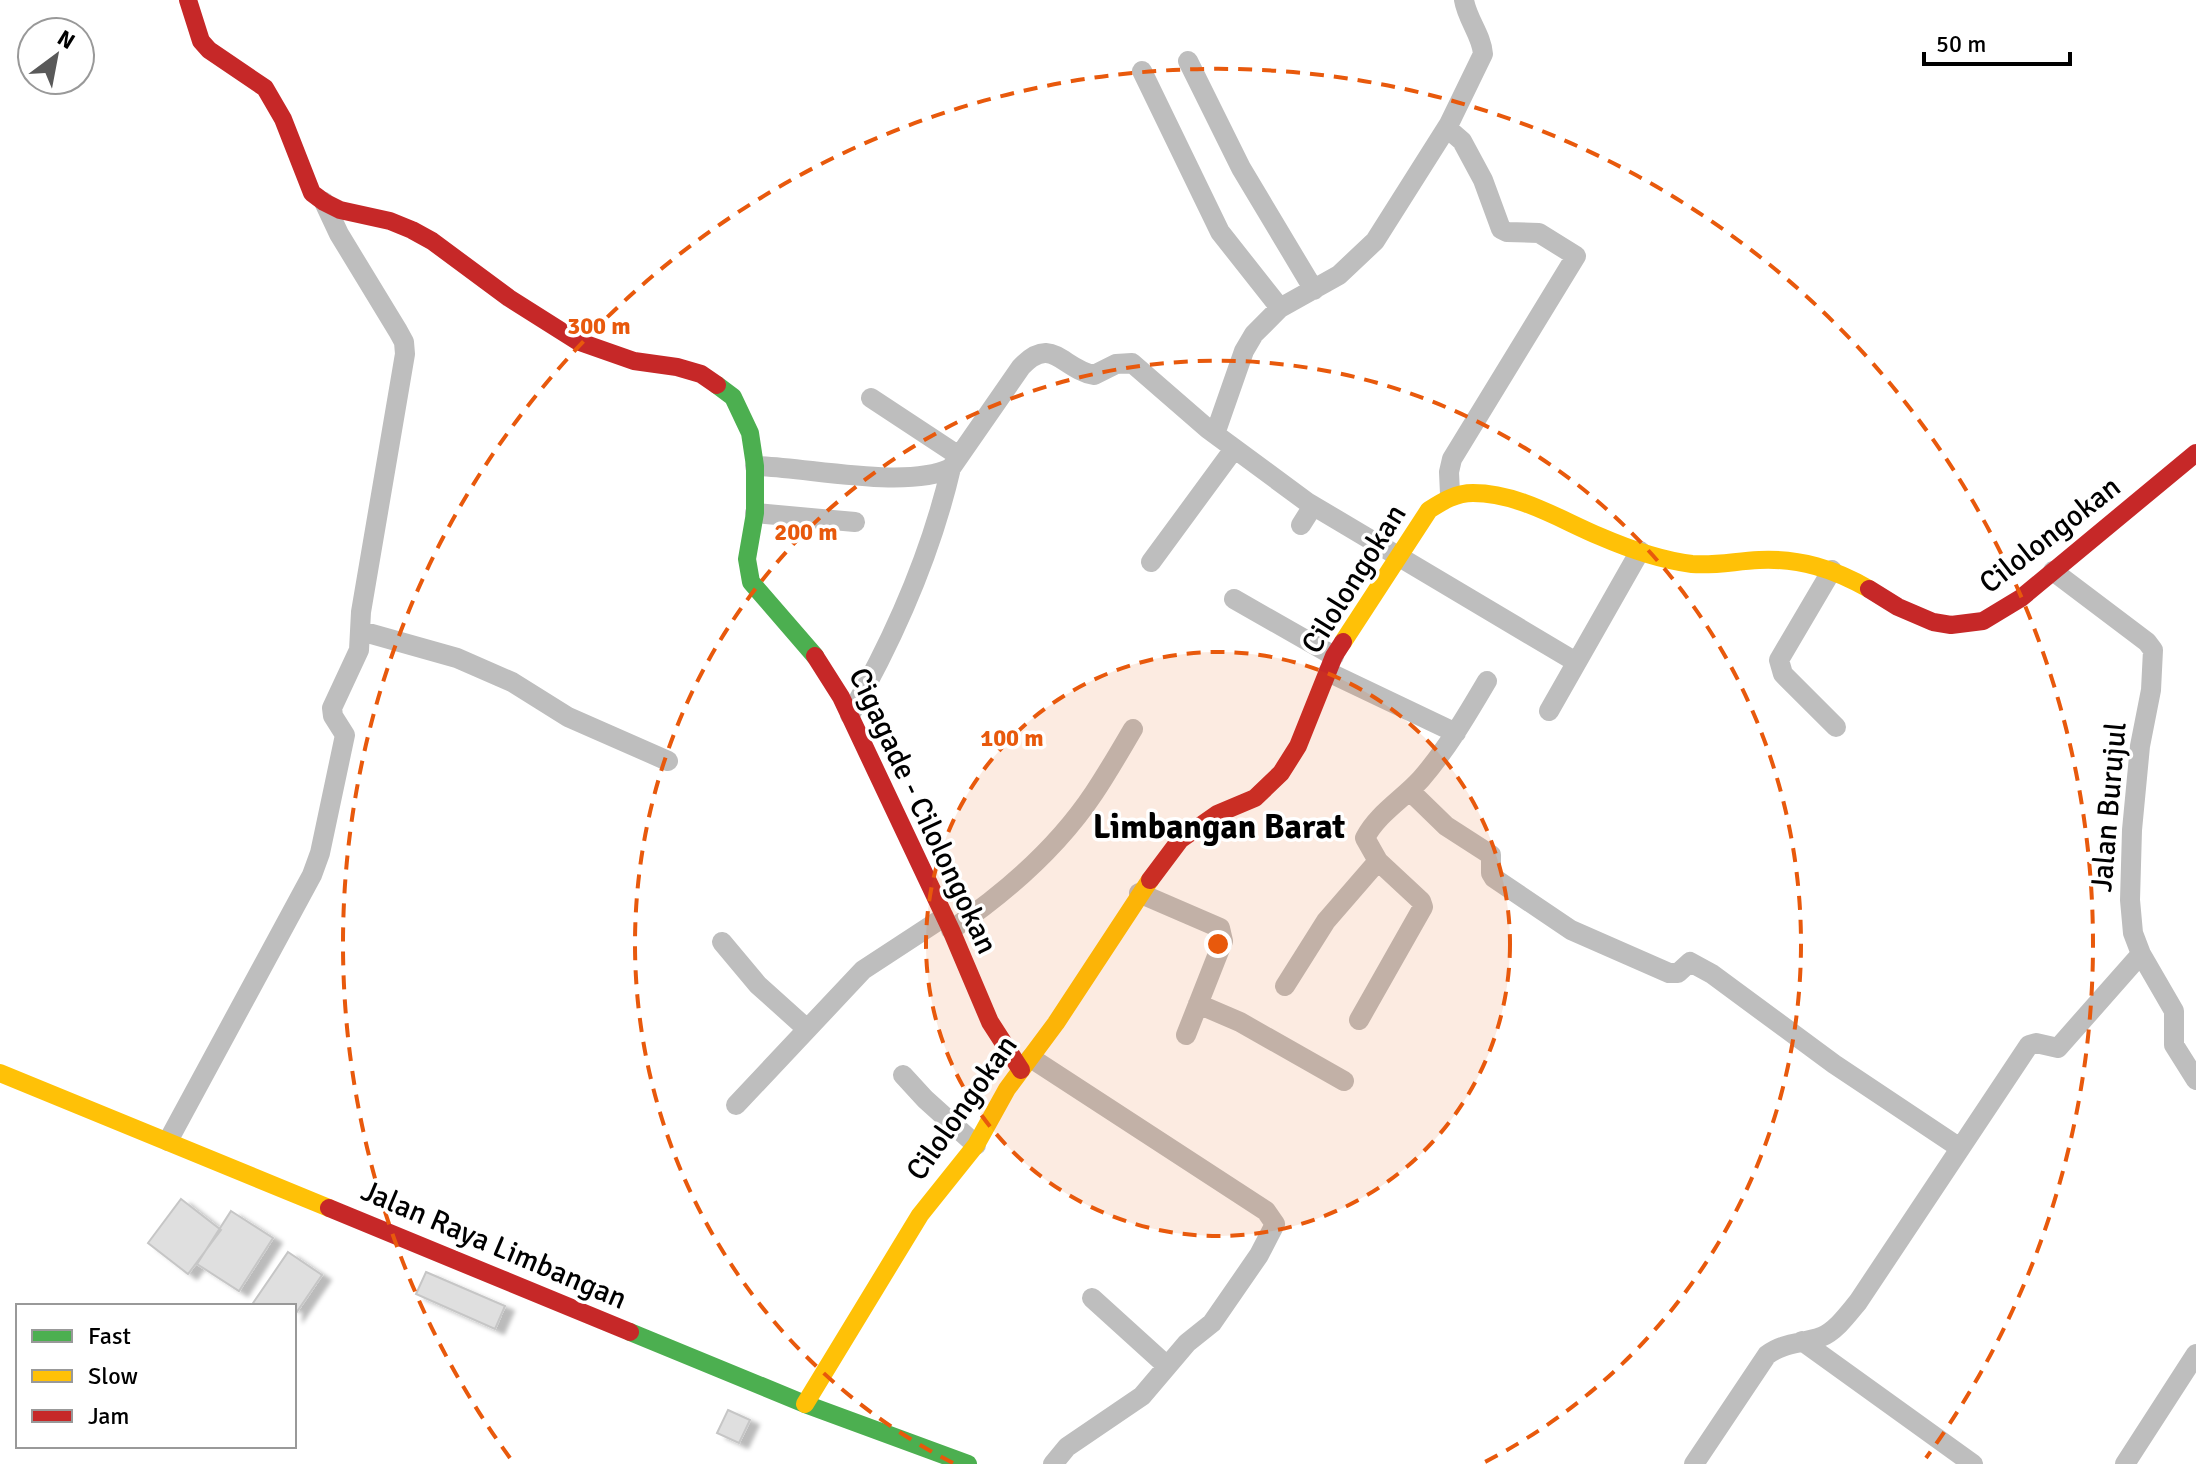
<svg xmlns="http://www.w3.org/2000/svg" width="2196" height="1464" font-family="Signika,sans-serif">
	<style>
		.building { fill: #dfdfdf; stroke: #c6c6c6; stroke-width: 2; filter: url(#shadow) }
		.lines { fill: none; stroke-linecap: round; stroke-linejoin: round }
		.street { stroke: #bebebe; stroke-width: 20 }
		.fast { stroke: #4caf50; stroke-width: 18 }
		.slow { stroke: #ffc107; stroke-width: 18 }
		.jam { stroke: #c62828; stroke-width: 18 }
		.ring { fill: none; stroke: #e8590c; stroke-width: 4; stroke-dasharray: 14 10 }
		.labels { text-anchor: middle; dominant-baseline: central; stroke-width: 7; stroke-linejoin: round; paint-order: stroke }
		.street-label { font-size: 30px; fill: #000; stroke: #fff }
		.quarter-label { font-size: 34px; font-weight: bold; fill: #000; stroke: #fff }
		.centre { fill: #e8590c; stroke: #fff; stroke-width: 4 }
		.ring-label { font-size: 24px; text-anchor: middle; font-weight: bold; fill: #e8590c; stroke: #fff; stroke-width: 7; stroke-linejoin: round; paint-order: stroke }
	</style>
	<defs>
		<filter id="shadow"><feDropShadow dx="9" dy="5" stdDeviation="2" flood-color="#0004"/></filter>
	</defs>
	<rect width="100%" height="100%" fill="#fff"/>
	<!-- building -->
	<path class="building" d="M 181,1199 L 221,1230 L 188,1274 L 148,1243 Z
		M 231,1211 L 273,1238 L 239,1291 L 197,1264 Z
		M 288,1252 L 322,1275 L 294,1316 L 294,1306 L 251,1306 Z
		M 426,1272 L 505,1306 L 495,1329 L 416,1294 Z
		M 728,1410 L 750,1420 L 739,1443 L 717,1433 Z"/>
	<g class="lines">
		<!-- street -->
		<path class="street" d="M 1188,61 L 1241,168 L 1314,290
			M 1142,71 L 1220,232 L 1280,308
			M 1447,128 L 1462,141 L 1483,180 L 1501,229 L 1507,232 L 1539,233 L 1576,256 L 1452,459 L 1449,472 L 1450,494
			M 871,398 L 959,456
			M 1215,434 L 1244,351 L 1254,334 L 1280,308 L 1339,275 L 1375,241 L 1449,124 L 1483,54 C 1482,36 1467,19 1464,0
			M 755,466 C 807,467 906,490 951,468 L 1021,367 C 1052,334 1062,369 1094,375 L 1116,364 L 1132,363 L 1208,429 L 1307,502 L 1576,662
			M 755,513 L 855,522
			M 1301,525 L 1313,506
			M 1151,562 L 1234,449
			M 1832,570 L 1779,660 L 1783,674 L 1836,727
			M 2053,571 L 2147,642 L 2153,650 L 2151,690 L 2140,746 L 2132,830 L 2130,900 L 2133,933 L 2141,954 L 2174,1011 L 2174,1045 L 2196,1080
			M 1234,599 L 1334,656
			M 361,631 L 457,658 L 512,682 L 568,717 L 668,761
			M 1328,672 L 1456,733
			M 1549,711 L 1640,551
			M 850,715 C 894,638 931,554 951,468
			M 1410,791 L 1446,826 L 1491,855 L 1491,873 L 1494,878 L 1571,930 L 1669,973 L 1678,973 L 1690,962 L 1712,974 L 1834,1064 L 1960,1148
			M 1139,893 L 1220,928 L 1223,941 L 1186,1035
			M 951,930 C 1004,894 1058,847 1094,793 C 1108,772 1120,751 1133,729
			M 722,942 L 758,985 L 807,1029
			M 1285,986 L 1326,921 L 1378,861
			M 1198,1004 L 1240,1022 L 1344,1081
			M 1359,1020 L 1423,907 L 1421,901 L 1378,861 L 1365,838 C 1377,814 1403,799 1421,779 C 1447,749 1467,715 1487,681
			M 1031,1058 L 1266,1211 L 1275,1224 L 1259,1255 L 1212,1323 L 1187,1343 L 1142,1396 L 1067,1447 L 1053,1464
			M 903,1075 L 925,1099 L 976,1145
			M 736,1105 L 863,970 L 944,917
			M 168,1141 L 312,875 L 320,853 L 345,735 L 333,716 L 332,708 L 359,650 L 361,612 L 405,354 L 404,342 L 398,331 L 339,234 L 324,202
			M 1092,1298 L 1167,1366
			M 1802,1341 L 1973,1464
			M 1694,1464 L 1767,1355 C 1784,1342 1802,1344 1821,1337 C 1836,1331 1848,1314 1858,1302 L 2029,1045 L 2036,1043 L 2058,1048 L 2141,954
			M 2125,1464 L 2196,1354"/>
		<!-- fast -->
		<path class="fast" d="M 717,385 L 733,397 L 750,433 L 755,466 L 755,513 L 747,559 L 751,582 L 815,656
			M 630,1332 L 805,1404 L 968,1464"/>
		<!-- slow -->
		<path class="slow" d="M 1343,642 L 1429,510 C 1443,501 1456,493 1473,493 C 1518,493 1559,519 1599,536 C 1629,549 1660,560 1692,564 C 1715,566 1736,561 1759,560 C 1800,558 1834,569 1869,589
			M 0,1073 L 329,1208
			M 805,1404 L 920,1215 L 976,1145 L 1007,1089 L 1056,1023 L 1150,880"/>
		<!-- jam -->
		<path class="jam" d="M 188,0 L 201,41 L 209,50 L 265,88 L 283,119 L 312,193 L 324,202 L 340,210 L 390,221 L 412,230 L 432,241 L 509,298 L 577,341 L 634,361 L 677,367 L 701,374 L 717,385
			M 1869,589 L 1898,607 L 1933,622 L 1951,625 L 1983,621 L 2021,598 L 2196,453
			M 815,656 L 841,697 L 951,930 L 990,1022 L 1021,1070
			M 1150,880 L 1180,840 L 1217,814 L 1255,798 L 1281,773 L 1298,746 L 1334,656 L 1343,642
			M 329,1208 L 630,1332"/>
	</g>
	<!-- distance rings -->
	<circle cx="1218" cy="944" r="292" fill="#e8590c" fill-opacity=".12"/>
	<g class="ring">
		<circle cx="1218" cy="944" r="292"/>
		<path d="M953 1463A583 583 0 1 1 1483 1463"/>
		<path d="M510 1458A875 875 0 1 1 1926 1458"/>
	</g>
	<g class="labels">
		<!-- street labels -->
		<g class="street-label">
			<text transform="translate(2050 535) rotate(-38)">Cilolongokan</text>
			<text transform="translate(1354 579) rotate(-58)">Cilolongokan</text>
			<text transform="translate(2109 807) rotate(-85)">Jalan Burujul</text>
			<text transform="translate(923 811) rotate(65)">Cigagade - Cilolongokan</text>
			<text transform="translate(962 1108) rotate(-55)">Cilolongokan</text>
			<text transform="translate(494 1245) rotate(23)">Jalan Raya Limbangan</text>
		</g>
		<!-- quarter labels -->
		<g class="quarter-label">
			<text x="1219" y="827">Limbangan Barat</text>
		</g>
	</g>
	<circle cx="1218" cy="944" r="12" class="centre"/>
	<g class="ring-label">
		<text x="599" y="334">300 m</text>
		<text x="806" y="540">200 m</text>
		<text x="1012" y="746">100 m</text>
	</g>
	<!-- legend -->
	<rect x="16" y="1304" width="280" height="144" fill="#ffffff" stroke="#999999" stroke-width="2"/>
	<rect x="32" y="1330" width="40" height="12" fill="#4caf50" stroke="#999999" stroke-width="2"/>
	<text x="88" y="1344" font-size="24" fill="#000000">Fast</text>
	<rect x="32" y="1370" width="40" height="12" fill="#ffc107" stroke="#999999" stroke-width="2"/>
	<text x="88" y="1384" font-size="24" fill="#000000">Slow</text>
	<rect x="32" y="1410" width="40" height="12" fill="#c62828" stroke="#999999" stroke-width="2"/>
	<text x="88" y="1424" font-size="24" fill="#000000">Jam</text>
	<!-- north arrow -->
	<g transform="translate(56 56) rotate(32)"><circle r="38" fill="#ffffff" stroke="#999999" stroke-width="2"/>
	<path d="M0-6L14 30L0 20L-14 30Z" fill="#595959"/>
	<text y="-12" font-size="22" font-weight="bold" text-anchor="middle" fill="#000000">N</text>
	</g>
	<!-- scale -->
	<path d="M1924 52v12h146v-12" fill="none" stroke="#000000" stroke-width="4"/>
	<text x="1936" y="52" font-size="24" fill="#000000" stroke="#ffffff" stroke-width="6" paint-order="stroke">50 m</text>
</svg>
